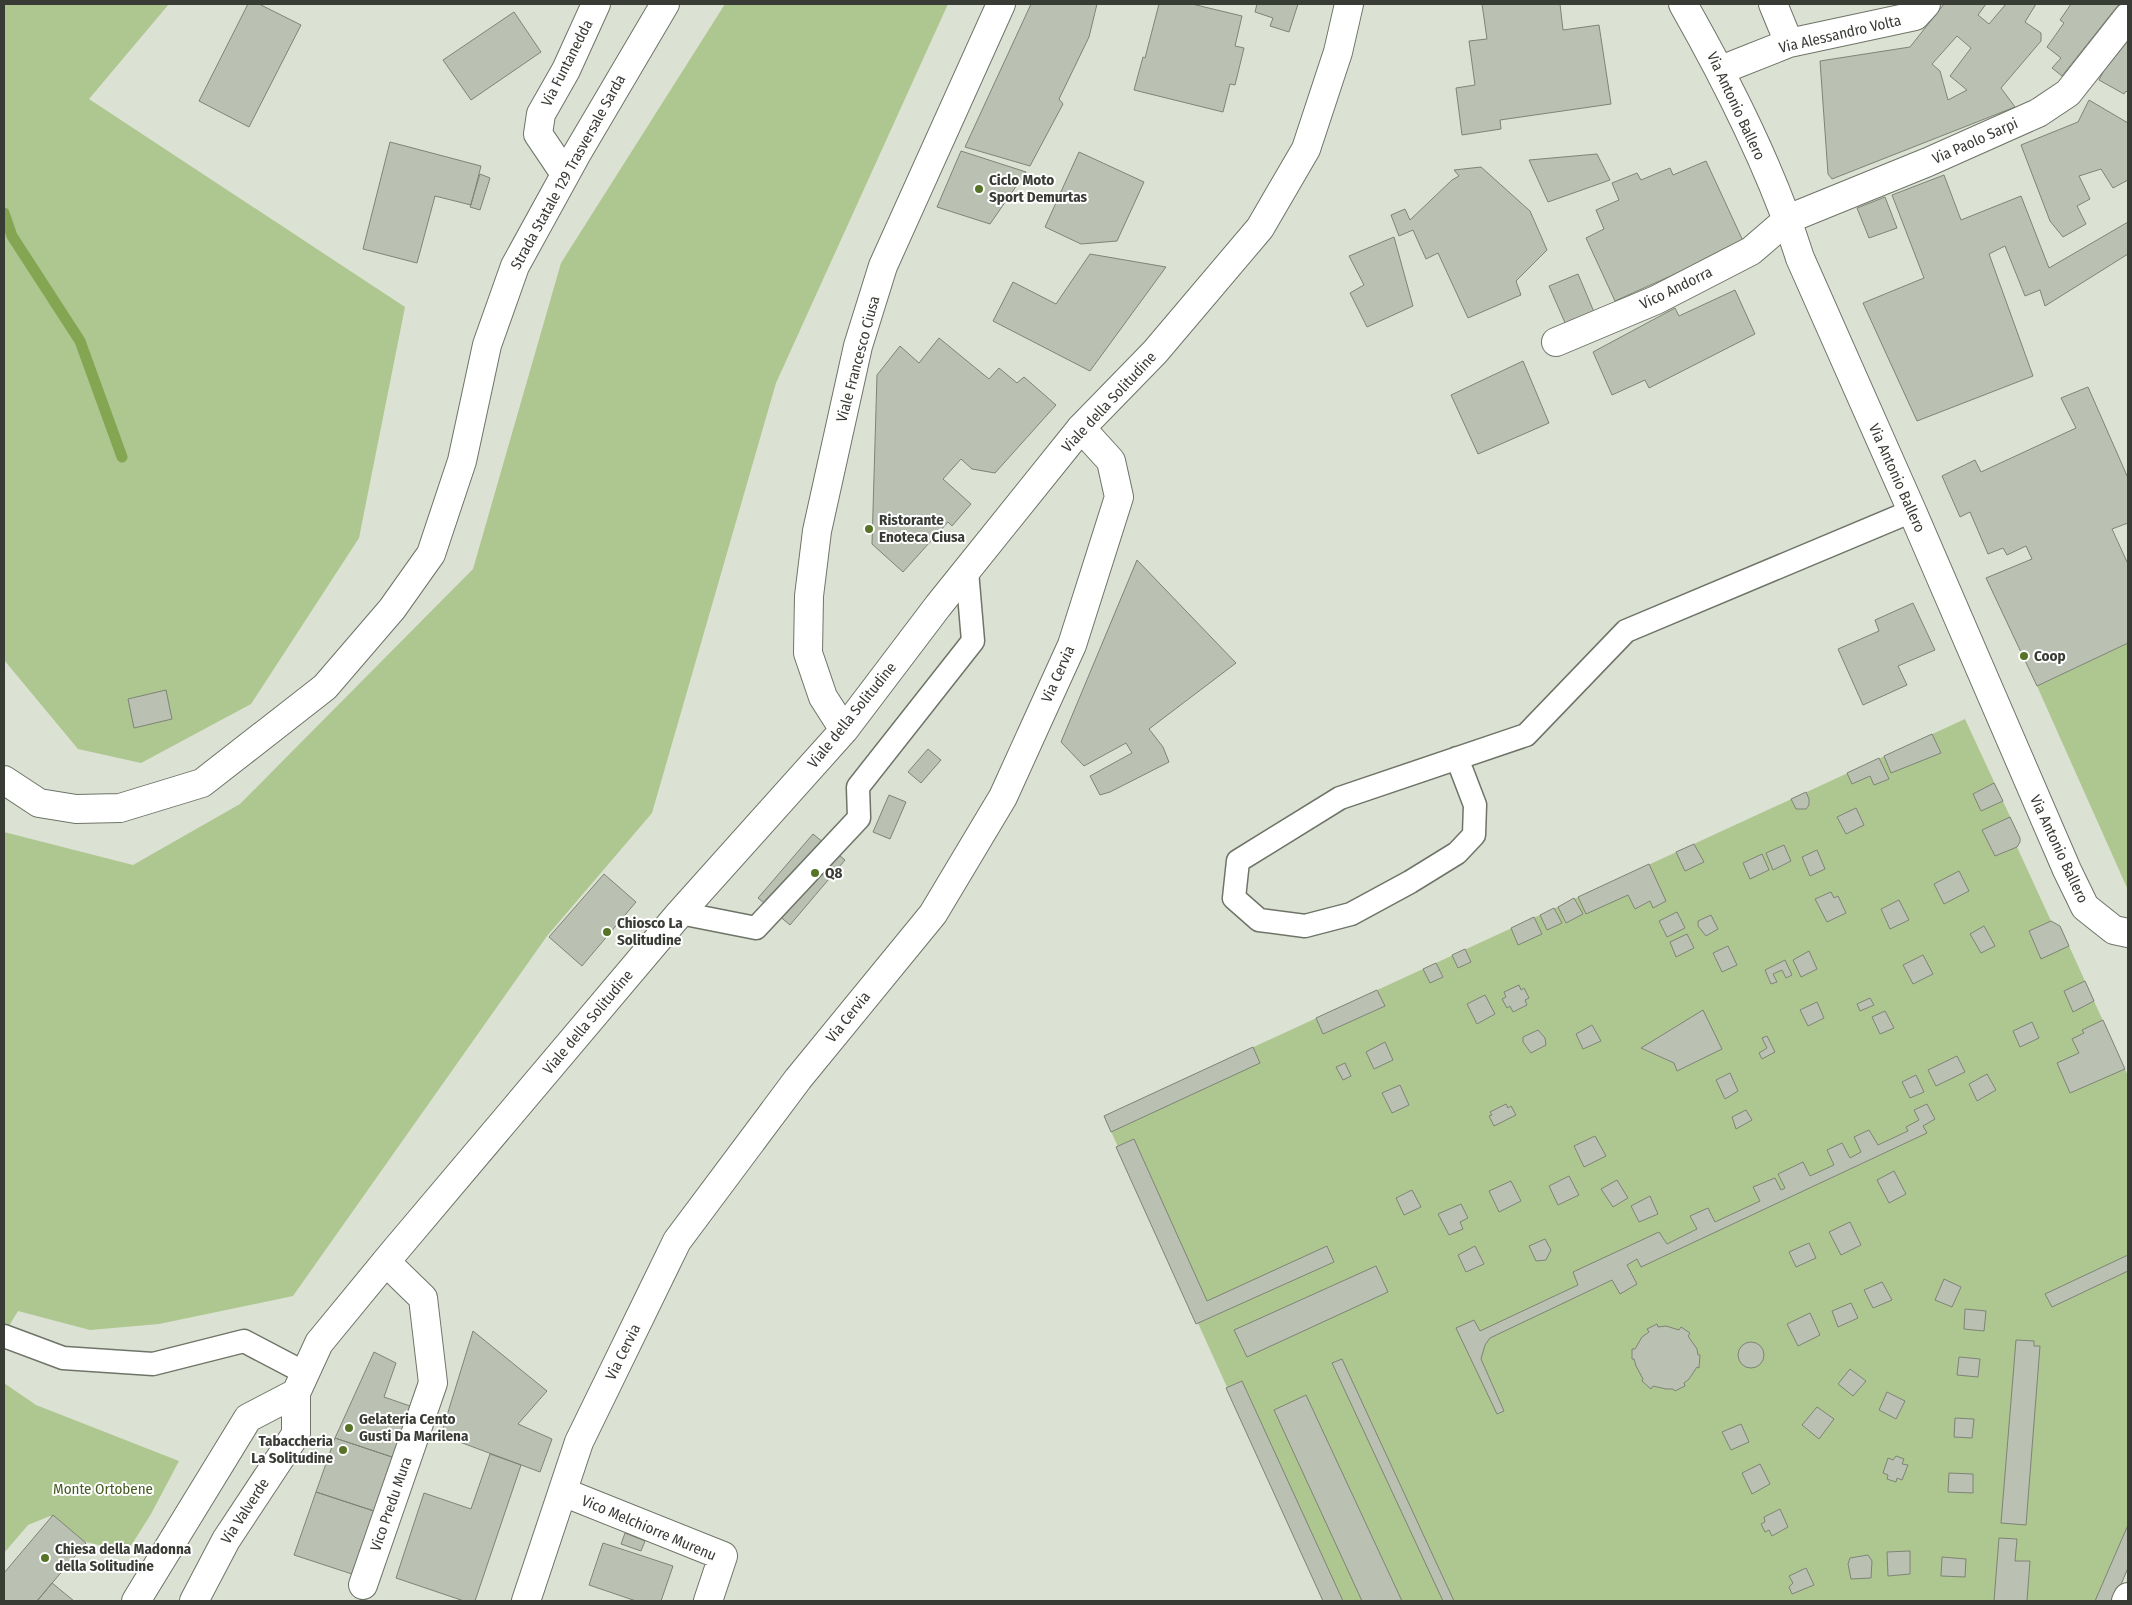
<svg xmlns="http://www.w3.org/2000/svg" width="2132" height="1605" font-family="'Fira Sans Condensed',sans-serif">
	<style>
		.green { fill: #aec68f }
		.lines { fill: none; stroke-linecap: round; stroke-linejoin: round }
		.stream { stroke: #84a552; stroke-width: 11 }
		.building { fill: #bac1b2; stroke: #7e8476; fill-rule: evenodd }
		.lane-casing { stroke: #6e7467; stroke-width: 25 }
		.street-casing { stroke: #6e7467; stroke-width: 30 }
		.secondary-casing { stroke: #6e7467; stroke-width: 30 }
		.lane { stroke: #fff; stroke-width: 22 }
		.street { stroke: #fff; stroke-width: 28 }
		.secondary { stroke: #fff; stroke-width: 28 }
		.poi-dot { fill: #577327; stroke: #fff; stroke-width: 2 }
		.labels { text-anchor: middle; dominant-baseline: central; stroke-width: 4; stroke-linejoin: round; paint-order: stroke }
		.street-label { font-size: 15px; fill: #393b35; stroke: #fff }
		.poi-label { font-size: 15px; font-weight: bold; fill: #393b35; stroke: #fff; text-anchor: start }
		.park-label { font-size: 15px; fill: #455b20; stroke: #fff }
	</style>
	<rect width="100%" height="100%" fill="#dbe2d3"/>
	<!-- green -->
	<path class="green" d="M 4,4 L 169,4 L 89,99 L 405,307 L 359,538 L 251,704 L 141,763 L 78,749 L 4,660 Z
		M 725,4 L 948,4 L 776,383 L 652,813 L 547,936 L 293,1296 L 159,1324 L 90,1330 L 18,1311 L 4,1334 L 4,832 L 133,865 L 240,804 L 473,569 L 561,263 Z
		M 2128,643 L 2128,890 L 2037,686 Z
		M 1965,719 L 2020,838 L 2017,847 L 2051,921 L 2060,926 L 2128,1076 L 2128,1568 L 2114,1601 L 1324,1601 L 1104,1116 Z
		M 4,1383 L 36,1405 L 179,1461 L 151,1514 L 127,1552 L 78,1540 L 79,1537 L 50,1516 L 28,1525 L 4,1553 Z"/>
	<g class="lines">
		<!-- stream -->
		<path class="stream" d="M 4,213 L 12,236 L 80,341 L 122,457"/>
	</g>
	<!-- building -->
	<path class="building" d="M 248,4 L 259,4 L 301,25 L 249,127 L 199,101 Z
		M 1031,4 L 1097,4 L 1089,37 L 1059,99 L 1063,104 L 1030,166 L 965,147 Z
		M 1159,4 L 1192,4 L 1242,16 L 1235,46 L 1244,48 L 1235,85 L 1230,84 L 1223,112 L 1134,90 L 1143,57 L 1145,58 Z
		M 1257,4 L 1298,4 L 1289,32 L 1270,26 L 1273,18 L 1255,12 Z
		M 1482,4 L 1560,4 L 1563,30 L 1599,25 L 1611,104 L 1500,120 L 1501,129 L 1462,135 L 1456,88 L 1475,85 L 1469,41 L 1487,39 Z
		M 1944,4 L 1986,4 L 1978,15 L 1989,24 L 2006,4 L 2036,4 L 2025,22 L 2041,33 L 2041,41 L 2001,88 L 2015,107 L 1832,179 L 1828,174 L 1820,61 L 1910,47 ZM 1957,36 L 1971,48 L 1950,76 L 1967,90 L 1948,100 L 1940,71 L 1932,64 Z
		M 2071,4 L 2119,4 L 2062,76 L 2052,68 L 2061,58 L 2047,47 L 2064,23 L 2060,20 Z
		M 514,12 L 541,52 L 471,100 L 443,60 Z
		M 2128,39 L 2128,93 L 2126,91 L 2124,94 L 2099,80 L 2107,64 Z
		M 2089,100 L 2128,123 L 2128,180 L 2113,188 L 2101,169 L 2079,176 L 2090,199 L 2077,206 L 2086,224 L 2063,237 L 2050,221 L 2021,145 L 2078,122 Z
		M 390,142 L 481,166 L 471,205 L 435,196 L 417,263 L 363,249 Z
		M 961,151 L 1026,172 L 990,224 L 937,207 Z
		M 1079,152 L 1144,182 L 1117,241 L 1081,244 L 1045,227 Z
		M 1597,154 L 1610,180 L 1548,202 L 1529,160 Z
		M 1706,161 L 1744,243 L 1615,301 L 1586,238 L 1604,229 L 1596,210 L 1619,200 L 1612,183 L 1637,173 L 1641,180 L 1670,168 L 1673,175 Z
		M 1481,167 L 1530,211 L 1547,250 L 1516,281 L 1521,295 L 1468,318 L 1438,253 L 1426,259 L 1413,230 L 1399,236 L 1391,215 L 1405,209 L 1410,220 L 1452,180 L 1459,176 L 1454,170 Z
		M 480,174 L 490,178 L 480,210 L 470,207 Z
		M 1944,175 L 1961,220 L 2021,196 L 2049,268 L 2128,222 L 2128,254 L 2045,306 L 2040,290 L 2025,296 L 2005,246 L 1989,254 L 2033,376 L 1917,421 L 1863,303 L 1924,278 L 1892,195 Z
		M 1885,197 L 1897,228 L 1869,238 L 1857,208 Z
		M 1394,237 L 1413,306 L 1367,327 L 1350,293 L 1364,285 L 1349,256 Z
		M 1090,254 L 1166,267 L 1090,371 L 993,321 L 1013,282 L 1056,304 Z
		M 1578,274 L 1594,312 L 1566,325 L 1549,286 Z
		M 1735,290 L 1755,334 L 1649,388 L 1645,380 L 1612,395 L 1593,352 L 1675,308 L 1679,316 Z
		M 939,338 L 989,379 L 999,368 L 1017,383 L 1024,377 L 1056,405 L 995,473 L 972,469 L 961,459 L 943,479 L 971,504 L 952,526 L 948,522 L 903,572 L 872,544 L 877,375 L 900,346 L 919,363 Z
		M 1523,361 L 1549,423 L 1478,454 L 1451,395 Z
		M 2088,387 L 2128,478 L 2128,523 L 2112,529 L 2128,564 L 2128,643 L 2037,686 L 1986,578 L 2032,559 L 2026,546 L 2007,555 L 2003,548 L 1988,554 L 1970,512 L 1960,517 L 1942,476 L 1975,460 L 1981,472 L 2076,428 L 2061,398 Z
		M 1137,560 L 1236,663 L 1149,729 L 1163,747 L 1169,762 L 1110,792 L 1100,795 L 1090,776 L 1132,753 L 1126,743 L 1084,766 L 1061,742 Z
		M 1913,603 L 1935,650 L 1898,666 L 1907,685 L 1863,705 L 1838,649 L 1879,631 L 1875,620 Z
		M 166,690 L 172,719 L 134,728 L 128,699 Z
		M 1932,734 L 1941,753 L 1891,773 L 1884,756 Z
		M 928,749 L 941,760 L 921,783 L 908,772 Z
		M 1879,758 L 1889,779 L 1874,785 L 1870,776 L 1852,784 L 1847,773 Z
		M 1994,783 L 2003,801 L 1981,811 L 1973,794 Z
		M 1806,792 L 1809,799 L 1809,805 L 1806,809 L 1796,809 L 1791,799 Z
		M 889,795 L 906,802 L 890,839 L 873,832 Z
		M 1856,808 L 1864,825 L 1846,834 L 1837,817 Z
		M 2010,817 L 2020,838 L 2020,842 L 2017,847 L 1995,856 L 1982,830 Z
		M 813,834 L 845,860 L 790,925 L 758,898 Z
		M 1694,844 L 1704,862 L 1685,871 L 1676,852 Z
		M 1784,845 L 1791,861 L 1773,870 L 1766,853 Z
		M 1817,850 L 1825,869 L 1810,876 L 1802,857 Z
		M 1762,854 L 1769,870 L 1750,879 L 1743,863 Z
		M 1649,864 L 1666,901 L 1653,908 L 1650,901 L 1635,909 L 1628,895 L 1586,914 L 1578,897 Z
		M 1959,871 L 1969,891 L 1944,904 L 1934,884 Z
		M 604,874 L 636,902 L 582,966 L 549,937 Z
		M 1831,892 L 1834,898 L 1838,896 L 1846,913 L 1827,922 L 1815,899 Z
		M 1574,898 L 1583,914 L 1566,923 L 1558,907 Z
		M 1899,900 L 1909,920 L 1890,929 L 1881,909 Z
		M 1554,908 L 1562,923 L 1547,930 L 1540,915 Z
		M 1677,912 L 1685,928 L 1667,937 L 1659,921 Z
		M 1711,915 L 1718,929 L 1706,936 L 1698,926 L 1698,921 Z
		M 1534,917 L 1542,934 L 1518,945 L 1511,928 Z
		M 2051,921 L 2060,926 L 2069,946 L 2041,959 L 2029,931 Z
		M 1984,926 L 1995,946 L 1981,953 L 1970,934 Z
		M 1687,934 L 1694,948 L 1676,957 L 1670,942 Z
		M 1728,946 L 1737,965 L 1722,972 L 1713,953 Z
		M 1465,949 L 1471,962 L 1458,968 L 1452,955 Z
		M 1809,951 L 1817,969 L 1801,977 L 1793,960 Z
		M 1923,955 L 1933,974 L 1913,984 L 1903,965 Z
		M 1785,960 L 1792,975 L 1786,978 L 1782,970 L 1773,974 L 1777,982 L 1771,984 L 1765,970 Z
		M 1436,963 L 1443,977 L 1430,983 L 1423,969 Z
		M 2085,981 L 2094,1001 L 2073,1012 L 2064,991 Z
		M 1519,985 L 1521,990 L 1524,988 L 1529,998 L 1525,1000 L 1527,1005 L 1513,1012 L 1510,1006 L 1507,1008 L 1502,999 L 1506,997 L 1504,992 Z
		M 1377,990 L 1385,1006 L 1323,1034 L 1316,1018 Z
		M 1485,995 L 1495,1014 L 1477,1024 L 1467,1004 Z
		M 1870,998 L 1874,1005 L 1860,1011 L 1857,1004 Z
		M 1817,1002 L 1824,1018 L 1808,1026 L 1800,1010 Z
		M 1703,1010 L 1722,1049 L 1677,1071 L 1674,1063 L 1641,1048 Z
		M 1885,1011 L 1894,1028 L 1880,1034 L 1872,1017 Z
		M 2103,1020 L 2125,1069 L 2070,1093 L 2057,1063 L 2079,1053 L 2072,1039 L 2084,1033 L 2082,1030 Z
		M 2032,1022 L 2039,1038 L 2020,1047 L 2013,1031 Z
		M 1592,1025 L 1601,1041 L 1583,1049 L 1576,1034 Z
		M 1538,1030 L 1545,1038 L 1546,1045 L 1531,1053 L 1523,1042 L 1523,1037 Z
		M 1767,1036 L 1775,1052 L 1762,1059 L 1759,1053 L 1767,1048 L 1762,1038 Z
		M 1385,1042 L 1393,1060 L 1374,1069 L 1366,1052 Z
		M 1253,1047 L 1260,1063 L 1111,1132 L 1104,1116 Z
		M 1957,1056 L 1965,1072 L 1936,1086 L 1928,1070 Z
		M 1345,1063 L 1351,1076 L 1343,1080 L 1336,1067 Z
		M 1730,1073 L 1738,1091 L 1725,1099 L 1716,1080 Z
		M 1987,1074 L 1996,1090 L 1977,1101 L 1969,1084 Z
		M 1916,1075 L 1924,1092 L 1910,1098 L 1902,1082 Z
		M 1400,1085 L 1409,1105 L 1392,1113 L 1382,1093 Z
		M 1506,1104 L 1508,1108 L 1511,1106 L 1516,1115 L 1494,1126 L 1489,1116 L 1492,1115 L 1490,1112 Z
		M 1927,1104 L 1935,1119 L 1923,1126 L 1927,1133 L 1641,1267 L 1637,1259 L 1627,1265 L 1637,1284 L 1620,1294 L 1612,1280 L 1490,1338 L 1485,1345 L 1481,1359 L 1504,1411 L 1497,1414 L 1456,1328 L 1474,1320 L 1480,1331 L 1578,1285 L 1573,1272 L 1659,1232 L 1667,1244 L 1697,1229 L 1690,1216 L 1708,1208 L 1715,1222 L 1760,1201 L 1753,1187 L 1775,1178 L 1781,1190 L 1785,1188 L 1778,1174 L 1803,1162 L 1810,1176 L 1834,1165 L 1827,1150 L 1842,1143 L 1850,1158 L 1861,1152 L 1854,1137 L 1869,1130 L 1878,1145 L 1908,1131 L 1906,1127 L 1919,1120 L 1914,1110 Z
		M 1746,1110 L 1752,1120 L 1736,1129 L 1732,1117 Z
		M 1595,1136 L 1606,1156 L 1584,1167 L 1574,1146 Z
		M 1134,1139 L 1207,1301 L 1327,1246 L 1334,1262 L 1196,1324 L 1116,1147 Z
		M 1894,1171 L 1906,1194 L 1889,1203 L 1877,1180 Z
		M 1569,1176 L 1579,1195 L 1558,1205 L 1549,1186 Z
		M 1617,1180 L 1628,1198 L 1613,1207 L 1601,1189 Z
		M 1511,1181 L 1521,1201 L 1499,1212 L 1489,1191 Z
		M 1412,1190 L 1421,1207 L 1404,1215 L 1396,1198 Z
		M 1650,1196 L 1658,1214 L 1639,1222 L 1631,1206 Z
		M 1461,1204 L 1468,1218 L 1460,1222 L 1463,1229 L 1449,1235 L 1438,1214 Z
		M 1850,1222 L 1861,1245 L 1841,1255 L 1829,1232 Z
		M 1545,1239 L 1551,1250 L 1546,1260 L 1536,1261 L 1529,1246 Z
		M 1809,1243 L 1816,1258 L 1796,1267 L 1789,1252 Z
		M 1475,1246 L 1484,1264 L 1466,1272 L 1458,1255 Z
		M 2128,1255 L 2128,1271 L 2052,1307 L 2045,1294 Z
		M 1376,1266 L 1388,1292 L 1247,1357 L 1234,1330 Z
		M 1944,1279 L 1961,1287 L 1952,1307 L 1935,1300 Z
		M 1882,1282 L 1892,1300 L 1873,1308 L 1864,1290 Z
		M 1851,1303 L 1858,1318 L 1838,1327 L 1832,1311 Z
		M 1965,1309 L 1986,1311 L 1984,1331 L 1964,1329 Z
		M 1810,1313 L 1820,1335 L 1798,1346 L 1787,1324 Z
		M 1657,1324 L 1658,1327 L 1666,1326 L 1679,1330 L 1681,1327 L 1690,1333 L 1688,1336 L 1697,1349 L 1698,1355 L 1700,1355 L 1699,1368 L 1697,1367 L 1689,1379 L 1684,1383 L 1685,1386 L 1675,1391 L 1673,1389 L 1666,1389 L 1653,1386 L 1651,1389 L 1642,1381 L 1643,1379 L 1636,1366 L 1634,1359 L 1632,1359 L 1632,1349 L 1635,1349 L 1642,1337 L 1649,1332 L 1647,1329 Z
		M 473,1331 L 547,1391 L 518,1424 L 552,1439 L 540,1472 L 441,1435 Z
		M 2016,1340 L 2034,1341 L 2034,1346 L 2040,1346 L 2026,1525 L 2001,1523 Z
		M1738 1355a13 13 0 1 1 26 0a13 13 0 1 1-26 0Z
		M 374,1352 L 396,1363 L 384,1397 L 413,1407 L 395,1458 L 335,1438 Z
		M 1959,1357 L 1980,1359 L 1978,1377 L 1957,1375 Z
		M 1342,1359 L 1454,1601 L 1443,1601 L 1332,1363 Z
		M 1850,1369 L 1866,1381 L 1853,1396 L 1838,1384 Z
		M 1242,1381 L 1343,1601 L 1323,1601 L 1226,1388 Z
		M 1887,1392 L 1905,1401 L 1896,1419 L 1879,1410 Z
		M 1306,1395 L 1402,1601 L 1362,1601 L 1274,1410 Z
		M 1817,1407 L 1834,1419 L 1819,1439 L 1802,1425 Z
		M 1955,1418 L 1974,1419 L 1972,1438 L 1954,1437 Z
		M 1741,1424 L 1749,1442 L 1731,1450 L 1722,1432 Z
		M 335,1438 L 395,1458 L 377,1512 L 316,1492 Z
		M 490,1454 L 521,1465 L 475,1601 L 464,1601 L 396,1578 L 424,1493 L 471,1509 Z
		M 1896,1456 L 1904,1459 L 1902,1464 L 1908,1465 L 1902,1480 L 1897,1478 L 1896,1482 L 1887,1479 L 1888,1475 L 1883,1473 L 1888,1458 L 1893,1460 Z
		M 1760,1464 L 1770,1484 L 1752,1494 L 1742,1473 Z
		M 1949,1473 L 1973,1474 L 1973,1493 L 1948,1492 Z
		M 316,1492 L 377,1512 L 355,1575 L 294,1555 Z
		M 1780,1509 L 1788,1527 L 1772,1536 L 1769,1530 L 1765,1532 L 1761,1524 L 1765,1522 L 1764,1517 Z
		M 53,1515 L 86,1543 L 37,1601 L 4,1601 L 4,1573 Z
		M 2128,1525 L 2128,1568 L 2114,1601 L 2095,1601 Z
		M 625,1533 L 645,1541 L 641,1551 L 621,1544 Z
		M 1999,1538 L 2017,1539 L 2015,1561 L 2030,1561 L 2027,1601 L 1994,1601 Z
		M 603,1543 L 673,1566 L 661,1601 L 636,1601 L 589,1585 Z
		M 1910,1551 L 1910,1574 L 1888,1576 L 1887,1552 Z
		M 1868,1555 L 1872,1561 L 1871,1578 L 1851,1579 L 1848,1564 L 1850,1558 Z
		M 1942,1557 L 1966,1559 L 1965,1577 L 1941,1576 Z
		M 1806,1568 L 1814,1585 L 1792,1594 L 1789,1587 L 1793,1583 L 1789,1576 Z
		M 52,1583 L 74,1601 L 37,1601 Z"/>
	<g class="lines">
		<defs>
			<path id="lane" d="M 1457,758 L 1475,805 L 1474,835 L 1457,853 L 1410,882 L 1351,914 L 1305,926 L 1259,920 L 1234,898 L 1238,861 L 1340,798 L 1526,735 L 1626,631 L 1912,511
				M 680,913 L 756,928 L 859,818 L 858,787 L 973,641 L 967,571
				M 4,1336 L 63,1358 L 153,1364 L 244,1341 L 305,1373"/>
			<path id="street" d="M 1773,4 L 1789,43
				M 1721,70 L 1789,43 L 1915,16 L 1926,4
				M 565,174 L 538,134 L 541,114 L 566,70 L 596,4
				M 1556,342 L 1656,300 L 1751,251 L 1788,219 L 1928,162 L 2038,113 L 2068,93 L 2128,17
				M 563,1492 L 723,1556 L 708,1601
				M 363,1585 L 433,1383 L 423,1298 L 386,1262
				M 526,1601 L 579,1442 L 677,1241 L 798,1079 L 933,914 L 1003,797 L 1072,645 L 1119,497 L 1111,461 L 1081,428
				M 2126,1601 L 2128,1597"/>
			<path id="secondary" d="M 1683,4 C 1729,85 1772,170 1800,258 L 1912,511 L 2067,870 L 2085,907 L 2114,930 L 2128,933
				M 844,730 L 823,697 L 808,653 L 809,596 L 817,531 L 858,346 L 883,266 L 1001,4
				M 4,780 L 39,803 L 76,809 L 120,808 L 202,783 L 325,687 L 392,609 L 431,554 L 462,461 L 487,345 L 515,266 L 576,155 L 665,4
				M 136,1601 L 248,1418 L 296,1393
				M 194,1601 L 226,1540 L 296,1434 L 296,1393 L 319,1343 L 393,1253 L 680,913 L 844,730 L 938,606 L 1081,428 L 1155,352 L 1260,228 L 1306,149 L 1338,52 L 1349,4"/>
		</defs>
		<!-- lane casing -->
		<use href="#lane" class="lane-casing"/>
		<!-- street casing -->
		<use href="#street" class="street-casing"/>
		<!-- secondary casing -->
		<use href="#secondary" class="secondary-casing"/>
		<!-- lane -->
		<use href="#lane" class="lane"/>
		<!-- street -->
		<use href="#street" class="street"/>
		<!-- secondary -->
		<use href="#secondary" class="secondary"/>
	</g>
	<!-- markers -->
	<g class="poi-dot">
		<circle cx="979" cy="189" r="5"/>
		<circle cx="869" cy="529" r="5"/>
		<circle cx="2024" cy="656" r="5"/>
		<circle cx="815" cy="873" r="5"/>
		<circle cx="607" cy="932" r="5"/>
		<circle cx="349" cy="1428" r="5"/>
		<circle cx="343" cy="1450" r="5"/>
		<circle cx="45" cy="1558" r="5"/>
	</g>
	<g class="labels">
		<!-- street labels -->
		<g class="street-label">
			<text transform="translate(1840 34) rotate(-13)">Via Alessandro Volta</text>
			<text transform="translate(567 63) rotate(-63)">Via Funtanedda</text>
			<text transform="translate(1736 106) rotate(65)">Via Antonio Ballero</text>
			<text transform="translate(1975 141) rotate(-24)">Via Paolo Sarpi</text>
			<text transform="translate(568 172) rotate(-61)">Strada Statale 129 Trasversale Sarda</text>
			<text transform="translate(1676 288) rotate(-26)">Vico Andorra</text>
			<text transform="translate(858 359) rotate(-75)">Viale Francesco Ciusa</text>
			<text transform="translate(1109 402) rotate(-47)">Viale della Solitudine</text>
			<text transform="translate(1897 478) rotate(66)">Via Antonio Ballero</text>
			<text transform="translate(1058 674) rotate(-66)">Via Cervia</text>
			<text transform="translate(852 715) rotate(-51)">Viale della Solitudine</text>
			<text transform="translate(2059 849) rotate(65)">Via Antonio Ballero</text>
			<text transform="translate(848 1017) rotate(-51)">Via Cervia</text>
			<text transform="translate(588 1022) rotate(-50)">Viale della Solitudine</text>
			<text transform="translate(623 1352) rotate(-64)">Via Cervia</text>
			<text transform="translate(391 1504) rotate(-71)">Vico Predu Mura</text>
			<text transform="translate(245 1511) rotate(-57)">Via Valverde</text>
			<text transform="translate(649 1528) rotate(23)">Vico Melchiorre Murenu</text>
		</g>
		<!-- poi labels -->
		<g class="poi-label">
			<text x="989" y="180">Ciclo Moto<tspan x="989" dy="17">Sport Demurtas</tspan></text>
			<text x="879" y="520">Ristorante<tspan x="879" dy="17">Enoteca Ciusa</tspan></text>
			<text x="2034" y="656">Coop</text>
			<text x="825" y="873">Q8</text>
			<text x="617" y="923">Chiosco La<tspan x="617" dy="17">Solitudine</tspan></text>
			<text x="359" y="1419">Gelateria Cento<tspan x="359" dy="17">Gusti Da Marilena</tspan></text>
			<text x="333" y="1441" text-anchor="end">Tabaccheria<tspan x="333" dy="17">La Solitudine</tspan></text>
			<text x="55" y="1549">Chiesa della Madonna<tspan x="55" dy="17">della Solitudine</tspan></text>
		</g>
		<!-- park labels -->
		<g class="park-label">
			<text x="103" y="1489">Monte Ortobene</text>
		</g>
	</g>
	<!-- border -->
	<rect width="2132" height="1605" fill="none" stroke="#393b35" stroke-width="10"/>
</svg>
